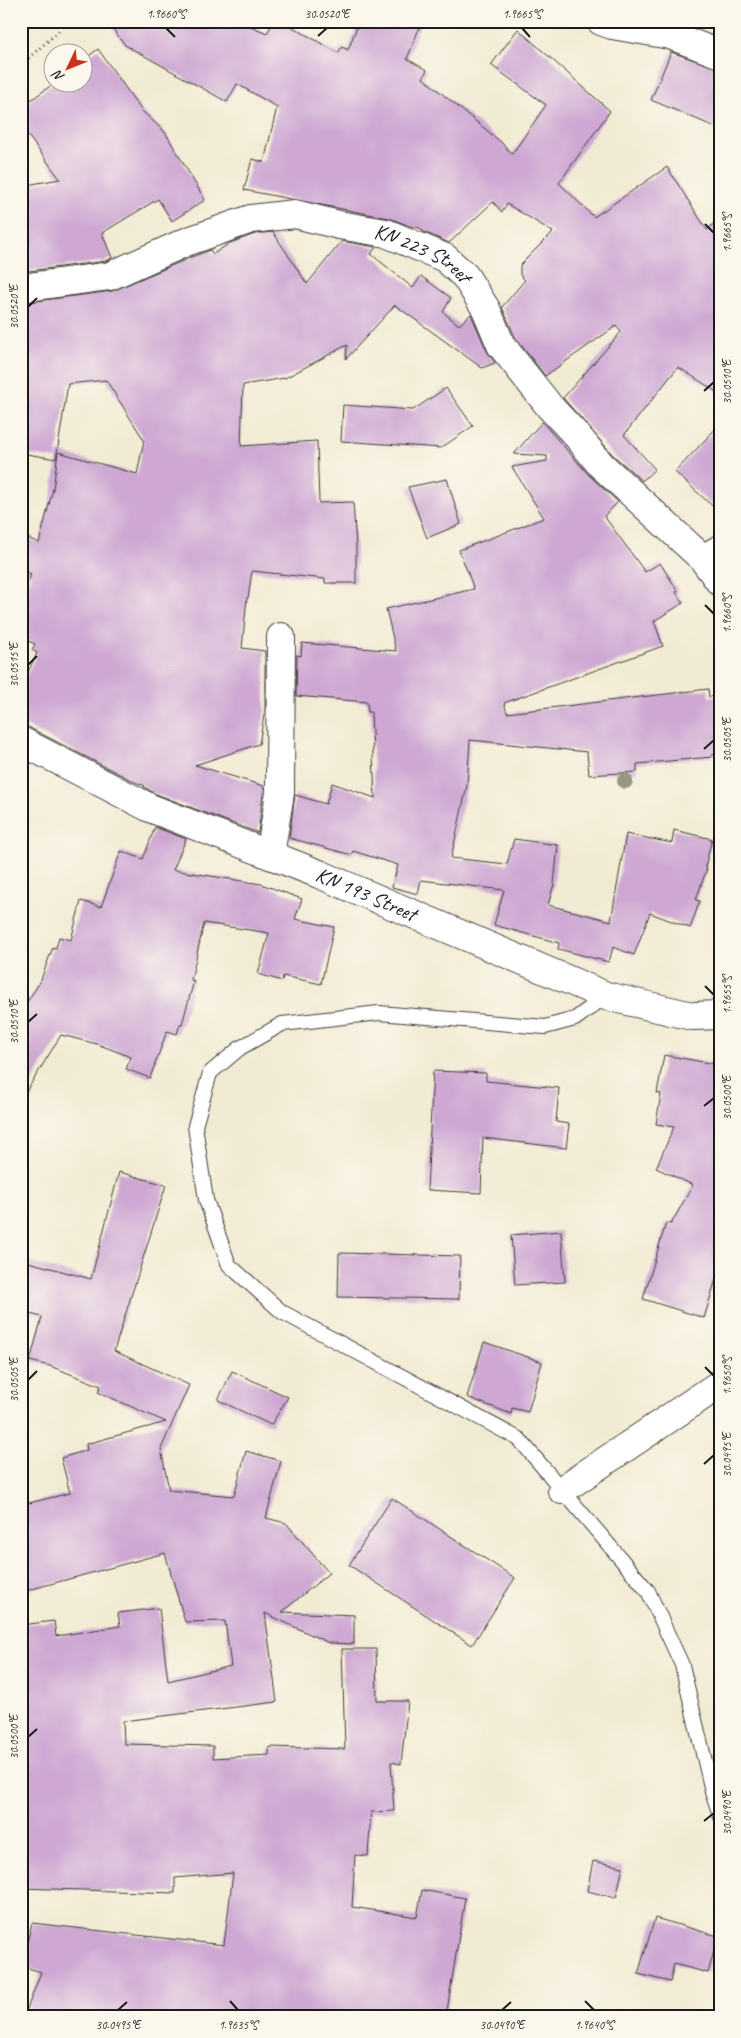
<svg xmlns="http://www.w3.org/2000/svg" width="741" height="2038" font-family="Caveat,sans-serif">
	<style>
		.building { fill: #cea8d3 }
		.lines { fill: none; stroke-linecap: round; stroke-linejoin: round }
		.service-casing { stroke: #3c3b38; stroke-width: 16 }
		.minor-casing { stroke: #3c3b38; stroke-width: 30 }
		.tertiary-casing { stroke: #3c3b38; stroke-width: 30 }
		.path { stroke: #3c3b38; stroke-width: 3; stroke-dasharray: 1 4; stroke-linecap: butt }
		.service { stroke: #fff; stroke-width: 14 }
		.minor { stroke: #fff; stroke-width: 28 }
		.tertiary { stroke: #fff; stroke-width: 28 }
		.tree { fill: #94997f }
		.ticks { fill: none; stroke: #1c1c1c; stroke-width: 2 }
		.labels { text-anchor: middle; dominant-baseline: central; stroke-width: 4.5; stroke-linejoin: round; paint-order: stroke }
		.street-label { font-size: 21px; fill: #1c1c1c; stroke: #fbf7ec }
		.neatline { fill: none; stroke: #1c1c1c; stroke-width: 2 }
		.ticks-label { font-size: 12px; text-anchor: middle; fill: #1c1c1c }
	</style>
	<rect width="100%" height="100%" fill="#fbf7ec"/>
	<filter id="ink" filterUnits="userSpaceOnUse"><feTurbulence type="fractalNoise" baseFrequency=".02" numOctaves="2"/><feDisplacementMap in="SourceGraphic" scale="10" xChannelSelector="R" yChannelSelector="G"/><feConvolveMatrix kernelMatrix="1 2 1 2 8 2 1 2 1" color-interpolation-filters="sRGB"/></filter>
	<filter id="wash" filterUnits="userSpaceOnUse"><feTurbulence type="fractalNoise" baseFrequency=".0096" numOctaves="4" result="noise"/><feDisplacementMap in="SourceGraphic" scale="20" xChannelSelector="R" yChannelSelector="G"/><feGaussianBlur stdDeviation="1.12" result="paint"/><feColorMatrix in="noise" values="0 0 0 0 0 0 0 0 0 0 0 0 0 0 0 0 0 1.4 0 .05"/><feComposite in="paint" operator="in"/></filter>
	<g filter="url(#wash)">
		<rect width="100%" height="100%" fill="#f2ebd4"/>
		<g id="blocks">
			<!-- building -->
			<path class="building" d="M 107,21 L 238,21 L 267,33 L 274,21 L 282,21 L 338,53 L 342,47 L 348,50 L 359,21 L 422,21 L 407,59 L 427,70 L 423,78 L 501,142 L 512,154 L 546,105 L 491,65 L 518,29 L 610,111 L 559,183 L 594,217 L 667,167 L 707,230 L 720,218 L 720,394 L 678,367 L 624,435 L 655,469 L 642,481 L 612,454 L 563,398 L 621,332 L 616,326 L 545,376 L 515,337 L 502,307 L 525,280 L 520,275 L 520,265 L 553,232 L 507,204 L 502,212 L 493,202 L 449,243 L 424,232 L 420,228 L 410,226 L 389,218 L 244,190 L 252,159 L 264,162 L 277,107 L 237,84 L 227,102 L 125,45 Z
				M 98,49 L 142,111 L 165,132 L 205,200 L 172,221 L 158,199 L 102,233 L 112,258 L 106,261 L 21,272 L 21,186 L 60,179 L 21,126 L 21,107 L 56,82 L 82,82 L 82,61 Z
				M 671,52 L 720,69 L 720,129 L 651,100 Z
				M 273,232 L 307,284 L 342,241 L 376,247 L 371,254 L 413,288 L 421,276 L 451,298 L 443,312 L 459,325 L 471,314 L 487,351 L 495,363 L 482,368 L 395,305 L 346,359 L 347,345 L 285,378 L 243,385 L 241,446 L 317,441 L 319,503 L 353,502 L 356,546 L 356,583 L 325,583 L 325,579 L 252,571 L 248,598 L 247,598 L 242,648 L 265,651 L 265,710 L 259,744 L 195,765 L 264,786 L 258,833 L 156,794 L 144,787 L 145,786 L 135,782 L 28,727 L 21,726 L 21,687 L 37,653 L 32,650 L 35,644 L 21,638 L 21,603 L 31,574 L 21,569 L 21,535 L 39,543 L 53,489 L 58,452 L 137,474 L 144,440 L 106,380 L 68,384 L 56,459 L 21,453 L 21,303 L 112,291 L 192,257 L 210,250 L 213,254 L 230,243 L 255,234 Z
				M 446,388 L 473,426 L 441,448 L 341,441 L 343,405 L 413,410 Z
				M 542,422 L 589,475 L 618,502 L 604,516 L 645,572 L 660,563 L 678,591 L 676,592 L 683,603 L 654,621 L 663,646 L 504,703 L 507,713 L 708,689 L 709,697 L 720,695 L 720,754 L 711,755 L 712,757 L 637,764 L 637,772 L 589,775 L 587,752 L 470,740 L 467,786 L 451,858 L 507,864 L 514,839 L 558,845 L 554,884 L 548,905 L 611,921 L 626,834 L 672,843 L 674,830 L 712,839 L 705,867 L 707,868 L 696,900 L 700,901 L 690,928 L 650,913 L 634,955 L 613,947 L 609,962 L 558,949 L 559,943 L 494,925 L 504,890 L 421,880 L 418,894 L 392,887 L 398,865 L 353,851 L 352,855 L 289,838 L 295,795 L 326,804 L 332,783 L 375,798 L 371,712 L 368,712 L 367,702 L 296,696 L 297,655 L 301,656 L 302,643 L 396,651 L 386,609 L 474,589 L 459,550 L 544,518 L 512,467 L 547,461 L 547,456 L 514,454 Z
				M 720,424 L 720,513 L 675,472 Z
				M 447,479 L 461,524 L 427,538 L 408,487 Z
				M 155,827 L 186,839 L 173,870 L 261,884 L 302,899 L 295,919 L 334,927 L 321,984 L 283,976 L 282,981 L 258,974 L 269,933 L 204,923 L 191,980 L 194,981 L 182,1024 L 180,1024 L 177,1034 L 167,1031 L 150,1078 L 126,1069 L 131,1057 L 97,1044 L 61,1035 L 21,1100 L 21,1011 L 40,982 L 53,947 L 56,948 L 59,937 L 71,940 L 81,901 L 101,907 L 121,851 L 143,859 Z
				M 664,1055 L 720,1065 L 720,1266 L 704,1318 L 643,1299 L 666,1223 L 671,1224 L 693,1185 L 656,1168 L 674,1127 L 656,1124 L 661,1094 L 657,1093 Z
				M 433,1071 L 486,1073 L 486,1081 L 559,1088 L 556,1122 L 569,1124 L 566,1148 L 483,1138 L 481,1193 L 427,1190 Z
				M 119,1172 L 166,1185 L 114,1351 L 189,1385 L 161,1449 L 169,1490 L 234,1496 L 246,1451 L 281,1461 L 266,1518 L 286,1523 L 329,1573 L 282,1612 L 354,1615 L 354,1644 L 329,1643 L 265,1613 L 277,1702 L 123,1721 L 124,1744 L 213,1746 L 213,1758 L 269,1755 L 269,1747 L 345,1749 L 342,1649 L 376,1649 L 377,1701 L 408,1701 L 401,1764 L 391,1762 L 394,1811 L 371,1812 L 368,1856 L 355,1855 L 352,1907 L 417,1917 L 422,1890 L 465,1898 L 446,2017 L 24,2017 L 41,1972 L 21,1966 L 32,1923 L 224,1945 L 233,1873 L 175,1878 L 175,1893 L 21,1888 L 21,1625 L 54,1621 L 56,1636 L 120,1626 L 118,1613 L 159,1608 L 168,1681 L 231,1666 L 225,1621 L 185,1622 L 165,1553 L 21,1592 L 21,1505 L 70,1493 L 61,1458 L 87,1450 L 86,1444 L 166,1422 L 98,1392 L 101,1386 L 50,1366 L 30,1361 L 42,1317 L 21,1312 L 21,1260 L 91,1279 Z
				M 561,1231 L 565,1282 L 515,1285 L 511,1235 Z
				M 339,1253 L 460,1256 L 459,1299 L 338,1297 Z
				M 484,1342 L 542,1362 L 528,1412 L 512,1408 L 511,1414 L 467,1397 Z
				M 232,1371 L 288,1397 L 271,1425 L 218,1400 Z
				M 392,1498 L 515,1578 L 472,1645 L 349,1565 Z
				M 593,1861 L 623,1867 L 616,1898 L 587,1891 Z
				M 655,1918 L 718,1936 L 708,1973 L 674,1964 L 670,1982 L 638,1974 Z"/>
		</g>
	</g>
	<g filter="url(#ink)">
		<use href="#blocks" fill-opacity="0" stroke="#3c3b38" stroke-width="1"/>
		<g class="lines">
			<defs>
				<path id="service" d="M 606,996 L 575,1019 L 545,1027 L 379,1013 L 282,1024 L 240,1048 L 210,1073 L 195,1126 L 206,1200 L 229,1265 L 282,1312 L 519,1439 L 648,1591 L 682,1665 L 712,1791 L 720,1815"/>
				<g id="minor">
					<path d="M 601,21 L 612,25 L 670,35 L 720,54"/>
					<path id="s1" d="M 21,288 L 110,276 L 186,242 L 251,219 L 295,214 L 339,225 L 386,233 L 445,258 L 465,276 L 486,309 L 501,345 L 550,407 L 578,437 L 601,465 L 703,559"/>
					<path d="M 720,549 L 703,559 L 720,582"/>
					<path d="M 270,855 L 280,793 L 281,637"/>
					<path d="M 562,1490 L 720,1384"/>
				</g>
				<g id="tertiary">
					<path id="s2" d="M 21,741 L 150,808 L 319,874 L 606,996 L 692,1016 L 720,1015"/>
				</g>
			</defs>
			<!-- service casing -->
			<use href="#service" class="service-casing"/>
			<!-- minor casing -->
			<use href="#minor" class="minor-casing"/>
			<!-- tertiary casing -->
			<use href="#tertiary" class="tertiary-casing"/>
			<!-- path -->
			<path class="path" d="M 21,65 L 60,30"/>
			<!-- service -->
			<use href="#service" class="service"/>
			<!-- minor -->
			<use href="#minor" class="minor"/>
			<!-- tertiary -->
			<use href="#tertiary" class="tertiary"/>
		</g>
		<!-- trees -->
		<circle class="tree" cx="625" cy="781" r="8"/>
	</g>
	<!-- ticks -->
	<path class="ticks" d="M 166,28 L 175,37M 522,28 L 530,37M 318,36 L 327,28M 705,224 L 714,233M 28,307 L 37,298M 704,391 L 714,382M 705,605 L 714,614M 28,665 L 37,656M 704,749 L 714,740M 705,986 L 714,995M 28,1022 L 37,1014M 704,1106 L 714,1098M 705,1367 L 714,1376M 28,1380 L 37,1371M 704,1464 L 714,1455M 28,1737 L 37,1729M 704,1821 L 714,1813M 230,2001 L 238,2010M 585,2001 L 594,2010M 118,2010 L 127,2002M 502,2010 L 511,2002"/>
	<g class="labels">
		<!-- street labels -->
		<g class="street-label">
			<text stroke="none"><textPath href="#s1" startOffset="421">KN 223 Street</textPath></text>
			<text stroke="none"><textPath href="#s2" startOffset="378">KN 193 Street</textPath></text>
		</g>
	</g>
	<!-- margin -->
	<rect width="741" height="2038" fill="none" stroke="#fbf7ec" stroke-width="55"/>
	<!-- north arrow -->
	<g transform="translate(68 68) rotate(227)"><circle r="24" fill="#fbf7ec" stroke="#a29f99"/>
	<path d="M0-4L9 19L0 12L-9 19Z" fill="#c8321e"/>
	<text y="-8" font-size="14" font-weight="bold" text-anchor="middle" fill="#1c1c1c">N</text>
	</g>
	<rect x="28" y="28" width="686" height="1982" class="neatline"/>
	<g class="ticks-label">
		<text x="166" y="18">1.9660°S</text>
		<text x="327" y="18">30.0520°E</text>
		<text x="522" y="18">1.9665°S</text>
		<text transform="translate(727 233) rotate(-90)" y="4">1.9665°S</text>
		<text transform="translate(14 307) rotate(-90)" y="4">30.0520°E</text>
		<text transform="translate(727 382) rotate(-90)" y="4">30.0510°E</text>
		<text transform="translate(727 614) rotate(-90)" y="4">1.9660°S</text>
		<text transform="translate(14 665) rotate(-90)" y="4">30.0515°E</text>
		<text transform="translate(727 740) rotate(-90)" y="4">30.0505°E</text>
		<text transform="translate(727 995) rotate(-90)" y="4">1.9655°S</text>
		<text transform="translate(14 1022) rotate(-90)" y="4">30.0510°E</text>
		<text transform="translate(727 1098) rotate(-90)" y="4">30.0500°E</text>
		<text transform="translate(727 1376) rotate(-90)" y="4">1.9650°S</text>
		<text transform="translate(14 1380) rotate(-90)" y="4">30.0505°E</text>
		<text transform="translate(727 1455) rotate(-90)" y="4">30.0495°E</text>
		<text transform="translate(14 1737) rotate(-90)" y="4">30.0500°E</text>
		<text transform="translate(727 1813) rotate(-90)" y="4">30.0490°E</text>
		<text x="118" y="2029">30.0495°E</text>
		<text x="238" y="2029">1.9635°S</text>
		<text x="502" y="2029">30.0490°E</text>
		<text x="594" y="2029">1.9640°S</text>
	</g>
</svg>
